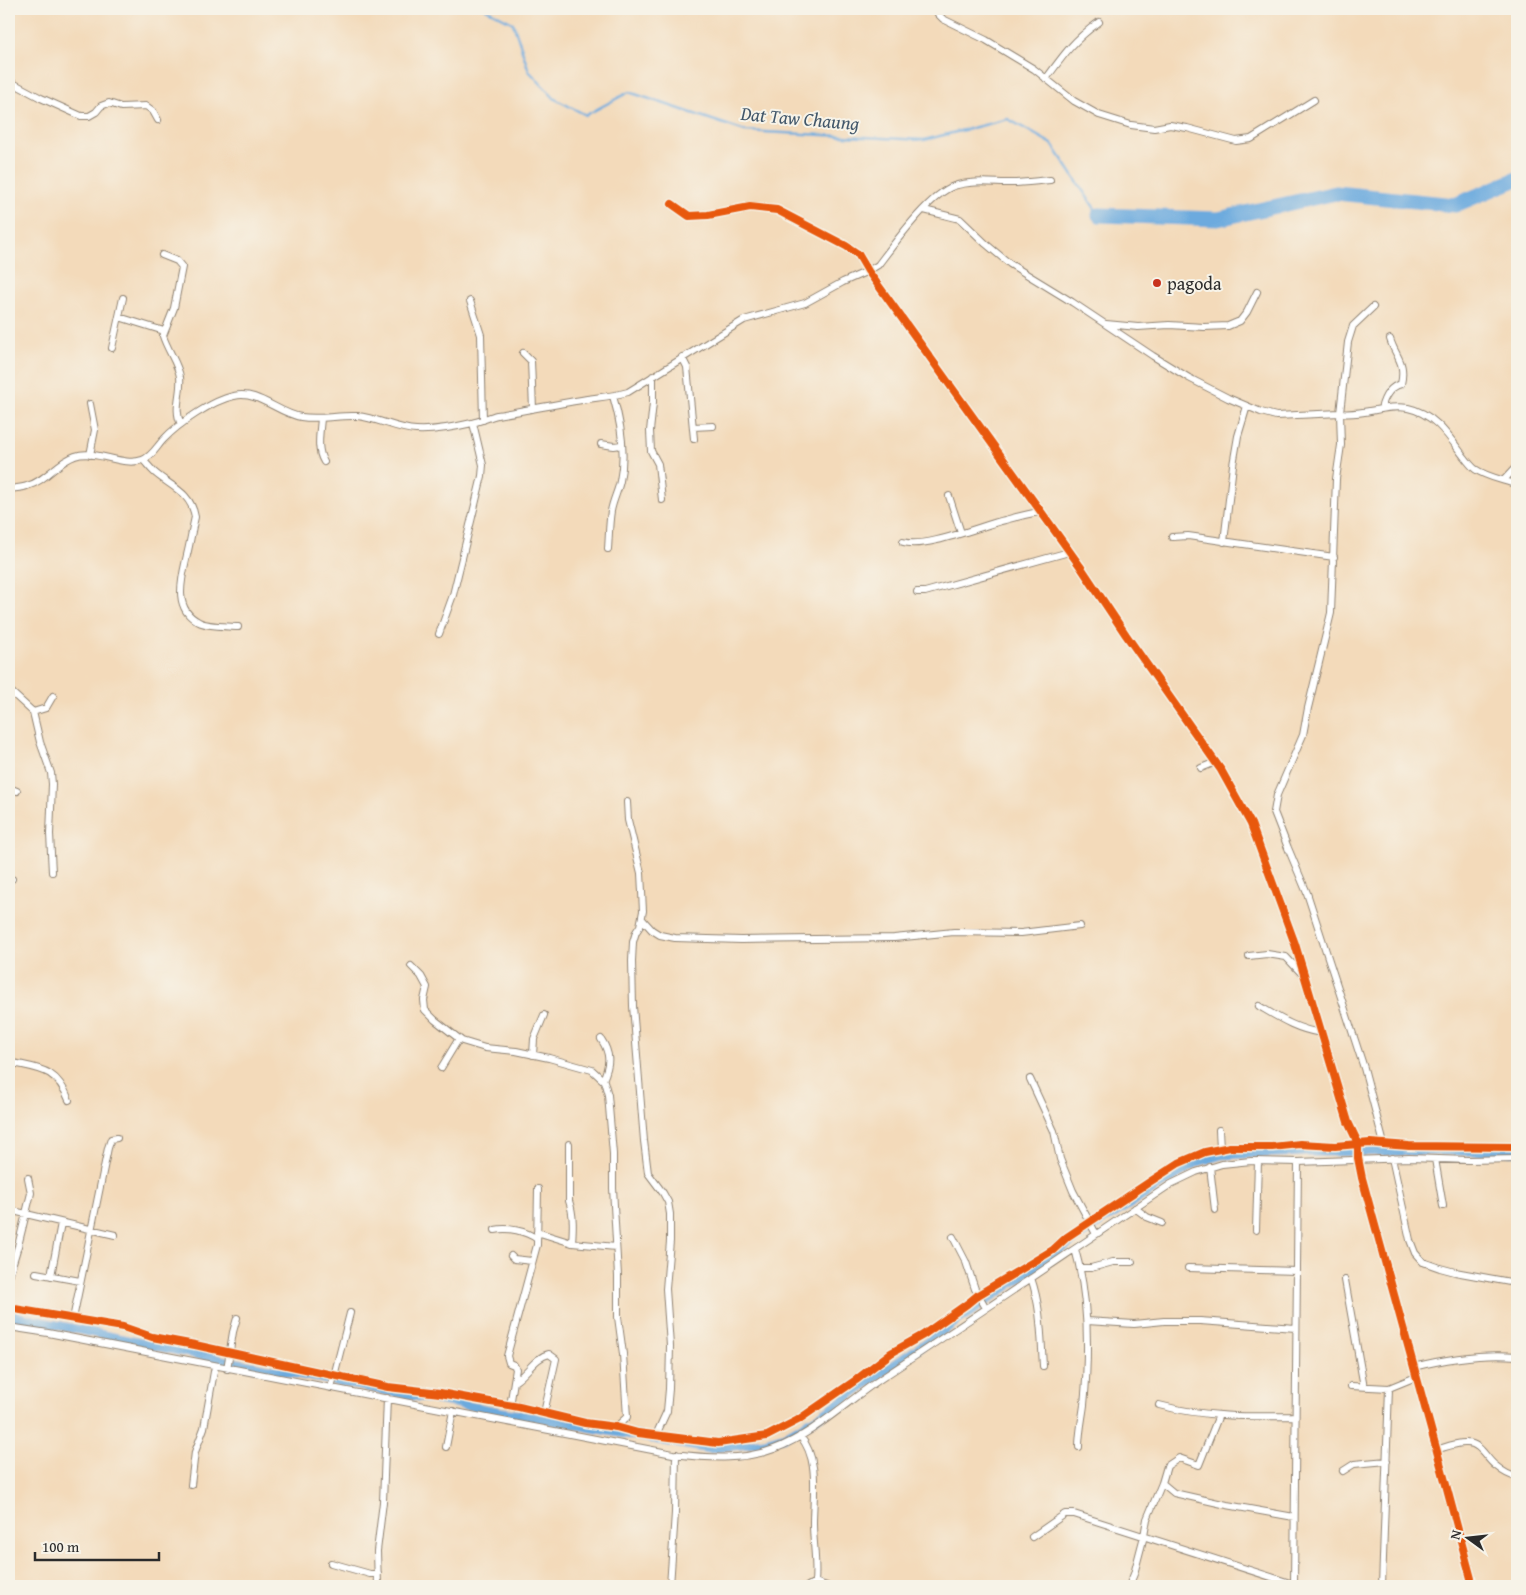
<svg xmlns="http://www.w3.org/2000/svg" width="1526" height="1595" font-family="'Gentium Book Plus',serif">
	<style>
		.lines { fill: none; stroke-linecap: round; stroke-linejoin: round }
		.stream { stroke: #6caade; stroke-width: 2.5 }
		.canal { stroke: #6caade; stroke-width: 9 }
		.river { stroke: #6caade; stroke-width: 15 }
		.minor-casing { stroke: #8f8272; stroke-width: 8 }
		.minor { stroke: #fff; stroke-width: 6 }
		.cycleway-casing { stroke: #f7f3e8; stroke-width: 11 }
		.cycleway { stroke: #e8590c; stroke-width: 8 }
		.poi-dot { fill: #c8321e; stroke: #f7f3e8; stroke-width: 2 }
		.labels { text-anchor: middle; dominant-baseline: central; stroke-width: 4; stroke-linejoin: round; paint-order: stroke }
		.poi-label { font-size: 18px; fill: #2b2b2b; stroke: #f7f3e8; text-anchor: start }
		.water-label { font-size: 19px; font-style: italic; fill: #42576a; stroke: #f7f3e8 }
	</style>
	<rect width="100%" height="100%" fill="#f7f3e8"/>
	<filter id="ink" filterUnits="userSpaceOnUse"><feTurbulence type="fractalNoise" baseFrequency=".02" numOctaves="2"/><feDisplacementMap in="SourceGraphic" scale="10" xChannelSelector="R" yChannelSelector="G"/><feConvolveMatrix kernelMatrix="1 2 1 2 8 2 1 2 1" color-interpolation-filters="sRGB"/></filter>
	<filter id="wash" filterUnits="userSpaceOnUse"><feTurbulence type="fractalNoise" baseFrequency=".0096" numOctaves="4" result="noise"/><feDisplacementMap in="SourceGraphic" scale="20" xChannelSelector="R" yChannelSelector="G"/><feGaussianBlur stdDeviation="1.12" result="paint"/><feColorMatrix in="noise" values="0 0 0 0 0 0 0 0 0 0 0 0 0 0 0 0 0 1.4 0 .05"/><feComposite in="paint" operator="in"/></filter>
	<g filter="url(#wash)">
		<rect width="100%" height="100%" fill="#f3daba"/>
		<g class="lines">
			<!-- stream -->
			<path class="stream" d="M 486,9 L 513,23 L 529,71 L 555,99 L 586,115 L 629,92 L 745,131 L 924,140 L 1008,119 L 1052,144 L 1099,215"/>
			<!-- canal -->
			<path class="canal" d="M 9,1315 L 217,1359 L 375,1389 L 709,1449 L 764,1442 L 785,1436 L 821,1415 L 1101,1222 L 1198,1162 L 1222,1155 L 1304,1152 L 1517,1151"/>
			<!-- river -->
			<path class="river" d="M 1099,215 L 1218,219 L 1336,193 L 1455,205 L 1517,179"/>
		</g>
	</g>
	<g filter="url(#ink)">
		<g class="lines">
			<defs>
				<path id="minor" d="M 936,9 L 938,14 L 943,19 L 986,40 L 1034,69 L 1074,101 L 1099,115 L 1131,125 L 1154,128 L 1170,125 L 1187,128 L 1236,141 L 1251,139 L 1314,100
					M 1046,79 C 1064,54 1074,40 1099,22
					M 9,81 L 41,98 L 81,116 L 89,116 L 96,112 L 101,106 L 109,103 L 121,107 L 146,106 L 153,111 L 158,120
					M 672,204 L 689,216 L 708,215 L 750,207 L 777,210 L 846,246 L 858,254 L 868,271 L 1080,566 L 1126,635 L 1221,770 L 1251,824 L 1295,944 L 1348,1122 L 1358,1143 L 1358,1158 L 1362,1178 L 1441,1466 L 1473,1586
					M 924,210 L 960,219 L 986,244 L 1010,264 L 1072,302 L 1153,356 L 1189,378 L 1228,398 L 1261,412 L 1276,416 L 1340,413 L 1348,342 L 1353,326 L 1373,307
					M 162,255 L 177,261 L 182,267 L 174,308 L 163,336 C 167,349 179,366 180,377 C 182,393 173,409 181,424
					M 470,301 L 481,335 L 483,420
					M 119,317 L 164,331
					M 1106,324 L 1138,327 L 1169,325 L 1204,327 L 1228,326 L 1240,321 L 1247,312 L 1257,292
					M 112,348 L 123,298
					M 523,353 L 531,361 L 533,409
					M 682,357 L 687,367 L 694,439
					M 653,376 L 653,403 L 650,431 L 651,451 L 658,464 L 662,500
					M 1381,409 C 1384,397 1389,387 1401,384 C 1406,362 1396,358 1390,339
					M 321,418 C 320,433 316,449 324,462
					M 693,427 L 713,426
					M 1517,438 L 1515,445 L 1517,446
					M 601,444 L 614,446 L 621,445
					M 90,455 L 95,430 L 90,404
					M 143,460 C 147,464 150,468 154,472 C 171,487 191,492 195,517 C 192,530 190,543 187,555 C 182,578 172,609 199,622 C 208,627 228,626 238,627
					M 1504,480 L 1517,466
					M 9,489 C 15,488 22,488 27,486 C 46,481 57,462 75,456 C 96,449 123,467 142,460 C 152,457 157,446 164,439 C 178,424 213,400 234,396 C 258,390 277,413 301,417 C 320,420 339,415 357,416 C 378,418 396,429 416,430 C 434,431 455,427 472,423 C 481,421 489,417 497,415 C 527,410 557,404 587,399 C 601,397 614,396 628,392 L 744,320 L 805,303 L 843,282 L 868,271 L 878,265 C 894,244 930,194 954,186 C 972,180 993,183 1011,183 C 1024,183 1037,181 1050,180
					M 949,496 L 961,533
					M 1172,537 L 1188,536 L 1334,557
					M 903,542 C 925,549 980,526 1005,520 C 1016,517 1028,514 1039,512
					M 1224,542 L 1233,465 L 1238,436 L 1247,406
					M 608,549 C 609,536 609,523 611,511 C 613,500 618,491 620,481 C 626,453 621,423 613,396
					M 917,592 L 925,592 L 1069,552
					M 439,634 L 453,595 L 482,476 L 483,465 L 473,423
					M 9,690 L 33,712 L 40,742 L 51,773 L 52,784 L 50,834 L 52,872
					M 33,712 L 46,708 L 53,696
					M 1201,768 L 1216,762
					M 9,788 L 17,791
					M 627,802 L 628,820 L 641,873 L 643,911 L 640,926 L 636,932 L 633,942 L 632,961 L 633,1006 L 644,1141 L 648,1173 L 663,1193 L 668,1202 L 670,1214 L 670,1241 L 666,1289 L 670,1346 L 669,1389 L 667,1411 L 656,1435
					M 9,878 L 12,879
					M 642,919 L 652,930 L 660,935 L 675,938 L 741,940 L 894,938 L 954,932 L 1021,933 L 1080,926
					M 1249,956 L 1267,954 L 1286,957 L 1303,975
					M 411,966 L 421,976 L 427,987 L 424,1000 L 425,1010 L 435,1020 L 462,1041 L 485,1048 L 516,1051 L 549,1058 L 592,1070 L 604,1081 L 608,1095 L 613,1154 L 613,1188 L 618,1276 L 618,1317 L 623,1354 L 627,1417 L 616,1427
					M 1259,1006 C 1281,1019 1296,1029 1321,1033
					M 601,1039 C 611,1054 610,1064 603,1080
					M 533,1055 L 534,1039 L 544,1015
					M 9,1062 C 39,1069 56,1067 69,1100
					M 441,1068 L 458,1040
					M 1030,1079 L 1054,1131 L 1060,1159 L 1073,1191 L 1096,1234
					M 1219,1130 L 1220,1149
					M 569,1144 L 569,1201 C 574,1215 573,1229 572,1243
					M 1384,1144 L 1364,1068 L 1307,893 L 1288,848 L 1274,812 L 1277,795 L 1303,735 L 1308,708 L 1331,613 L 1336,479 L 1341,445 L 1340,413 C 1365,416 1385,404 1408,408 C 1433,413 1448,435 1462,454 C 1466,459 1470,465 1475,469 C 1486,477 1504,480 1517,485
					M 1392,1158 L 1410,1240 L 1415,1253 L 1423,1262 L 1440,1268 L 1455,1272 L 1510,1282
					M 1435,1159 L 1443,1206
					M 1210,1167 L 1215,1210
					M 1135,1208 L 1147,1217 L 1162,1223
					M 9,1210 L 115,1235
					M 495,1230 C 508,1227 526,1231 537,1239
					M 1256,1230 L 1258,1161
					M 537,1232 L 572,1243 L 616,1247
					M 953,1237 L 966,1262 L 975,1289 L 986,1308
					M 1075,1249 C 1089,1298 1089,1354 1084,1405 C 1082,1420 1079,1433 1079,1447
					M 511,1256 L 514,1259 L 532,1261
					M 1080,1268 L 1091,1268 L 1113,1262 L 1132,1262
					M 1188,1268 L 1296,1271
					M 36,1273 L 80,1281
					M 9,1276 L 18,1246 L 31,1193 L 28,1178
					M 51,1276 L 61,1223
					M 1031,1278 C 1041,1306 1041,1336 1043,1366
					M 1345,1280 L 1364,1387
					M 9,1308 L 123,1327 L 152,1337 L 195,1345 L 388,1387 L 440,1393 L 519,1407 L 585,1423 L 616,1427 L 638,1433 L 718,1443 L 767,1436 L 798,1420 L 856,1380 L 891,1353 L 923,1335 L 967,1304 L 978,1295 L 1053,1250 L 1067,1237 L 1151,1181 L 1179,1163 L 1205,1152 L 1230,1147 L 1272,1147 L 1300,1144 L 1335,1146 L 1370,1143 L 1409,1146 L 1517,1147
					M 73,1319 L 108,1148 L 111,1139 L 117,1138
					M 1087,1321 L 1134,1324 L 1164,1321 L 1200,1321 L 1296,1328
					M 9,1327 L 48,1333 L 673,1454 C 707,1458 742,1461 774,1449 C 814,1434 846,1402 882,1378 C 979,1314 1074,1249 1171,1184 L 1196,1172 L 1222,1164 L 1251,1161 L 1298,1162 L 1409,1158 L 1468,1160 L 1517,1159
					M 1413,1367 C 1445,1359 1484,1353 1517,1356
					M 227,1369 L 233,1332 L 237,1318
					M 514,1382 C 527,1374 535,1357 549,1354 L 556,1359 L 544,1413
					M 1351,1386 L 1389,1388
					M 331,1388 L 350,1313
					M 1159,1405 C 1203,1417 1249,1417 1295,1416
					M 510,1406 L 516,1369 L 514,1365 L 509,1363 L 507,1356 L 537,1245 L 538,1189
					M 800,1436 C 820,1459 813,1495 813,1523 C 813,1543 817,1562 815,1582 L 808,1586
					M 446,1447 L 453,1411
					M 1436,1450 C 1446,1447 1457,1442 1467,1443 C 1481,1443 1486,1459 1496,1466 C 1502,1471 1510,1476 1517,1477
					M 1343,1471 L 1354,1464 L 1387,1461
					M 1162,1483 L 1174,1493 L 1227,1505 L 1294,1517
					M 191,1485 L 195,1452 L 204,1428 L 215,1366
					M 1032,1537 L 1065,1514 L 1074,1514 L 1293,1584
					M 331,1563 L 370,1574 L 378,1574
					M 815,1582 L 827,1586
					M 378,1586 L 377,1551 L 383,1502 L 387,1398
					M 670,1586 L 675,1513 L 676,1454
					M 1055,1586 L 1056,1586
					M 1129,1586 L 1134,1574 L 1144,1536 L 1147,1519 L 1162,1483 L 1167,1466 L 1179,1458 L 1199,1465 L 1219,1415
					M 1294,1586 L 1298,1162
					M 1382,1586 L 1389,1388 L 1416,1377"/>
			</defs>
			<!-- minor casing -->
			<use href="#minor" class="minor-casing"/>
			<!-- minor -->
			<use href="#minor" class="minor"/>
			<defs>
				<path id="cycleway" d="M 672,204 L 689,216 L 708,215 L 750,207 L 777,210 L 846,246 L 858,254 L 868,271 L 1080,566 L 1126,635 L 1221,770 L 1251,824 L 1295,944 L 1348,1122 L 1358,1143 L 1358,1158 L 1362,1178 L 1441,1466 L 1473,1586
					M 9,1308 L 123,1327 L 152,1337 L 195,1345 L 388,1387 L 440,1393 L 519,1407 L 585,1423 L 616,1427 L 638,1433 L 718,1443 L 767,1436 L 798,1420 L 856,1380 L 891,1353 L 923,1335 L 967,1304 L 978,1295 L 1053,1250 L 1067,1237 L 1151,1181 L 1179,1163 L 1205,1152 L 1230,1147 L 1272,1147 L 1300,1144 L 1335,1146 L 1370,1143 L 1409,1146 L 1517,1147"/>
			</defs>
			<!-- cycleway casing -->
			<use href="#cycleway" class="cycleway-casing"/>
			<!-- cycleway -->
			<use href="#cycleway" class="cycleway"/>
		</g>
	</g>
	<!-- markers -->
	<circle class="poi-dot" cx="1157" cy="283" r="5"/>
	<g class="labels">
		<!-- poi labels -->
		<g class="poi-label">
			<text x="1167" y="283">pagoda</text>
		</g>
		<!-- water labels -->
		<g class="water-label">
			<text transform="translate(800 118) rotate(5)">Dat Taw Chaung</text>
		</g>
	</g>
	<!-- margin -->
	<rect width="1526" height="1595" fill="none" stroke="#f7f3e8" stroke-width="30"/>
	<!-- north arrow -->
	<g transform="translate(1468 1538) rotate(285)" stroke="#f7f3e8" stroke-width="4" paint-order="stroke">
	<path d="M0-4L9 19L0 12L-9 19Z" fill="#2b2b2b"/>
	<text y="-8" font-size="14" font-weight="bold" text-anchor="middle" fill="#2b2b2b">N</text>
	</g>
	<!-- scale -->
	<path d="M35 1552v8h124v-8" fill="none" stroke="#2b2b2b" stroke-width="2.5"/>
	<text x="42" y="1552" font-size="15" fill="#2b2b2b" stroke="#f7f3e8" stroke-width="4" paint-order="stroke">100 m</text>
</svg>
